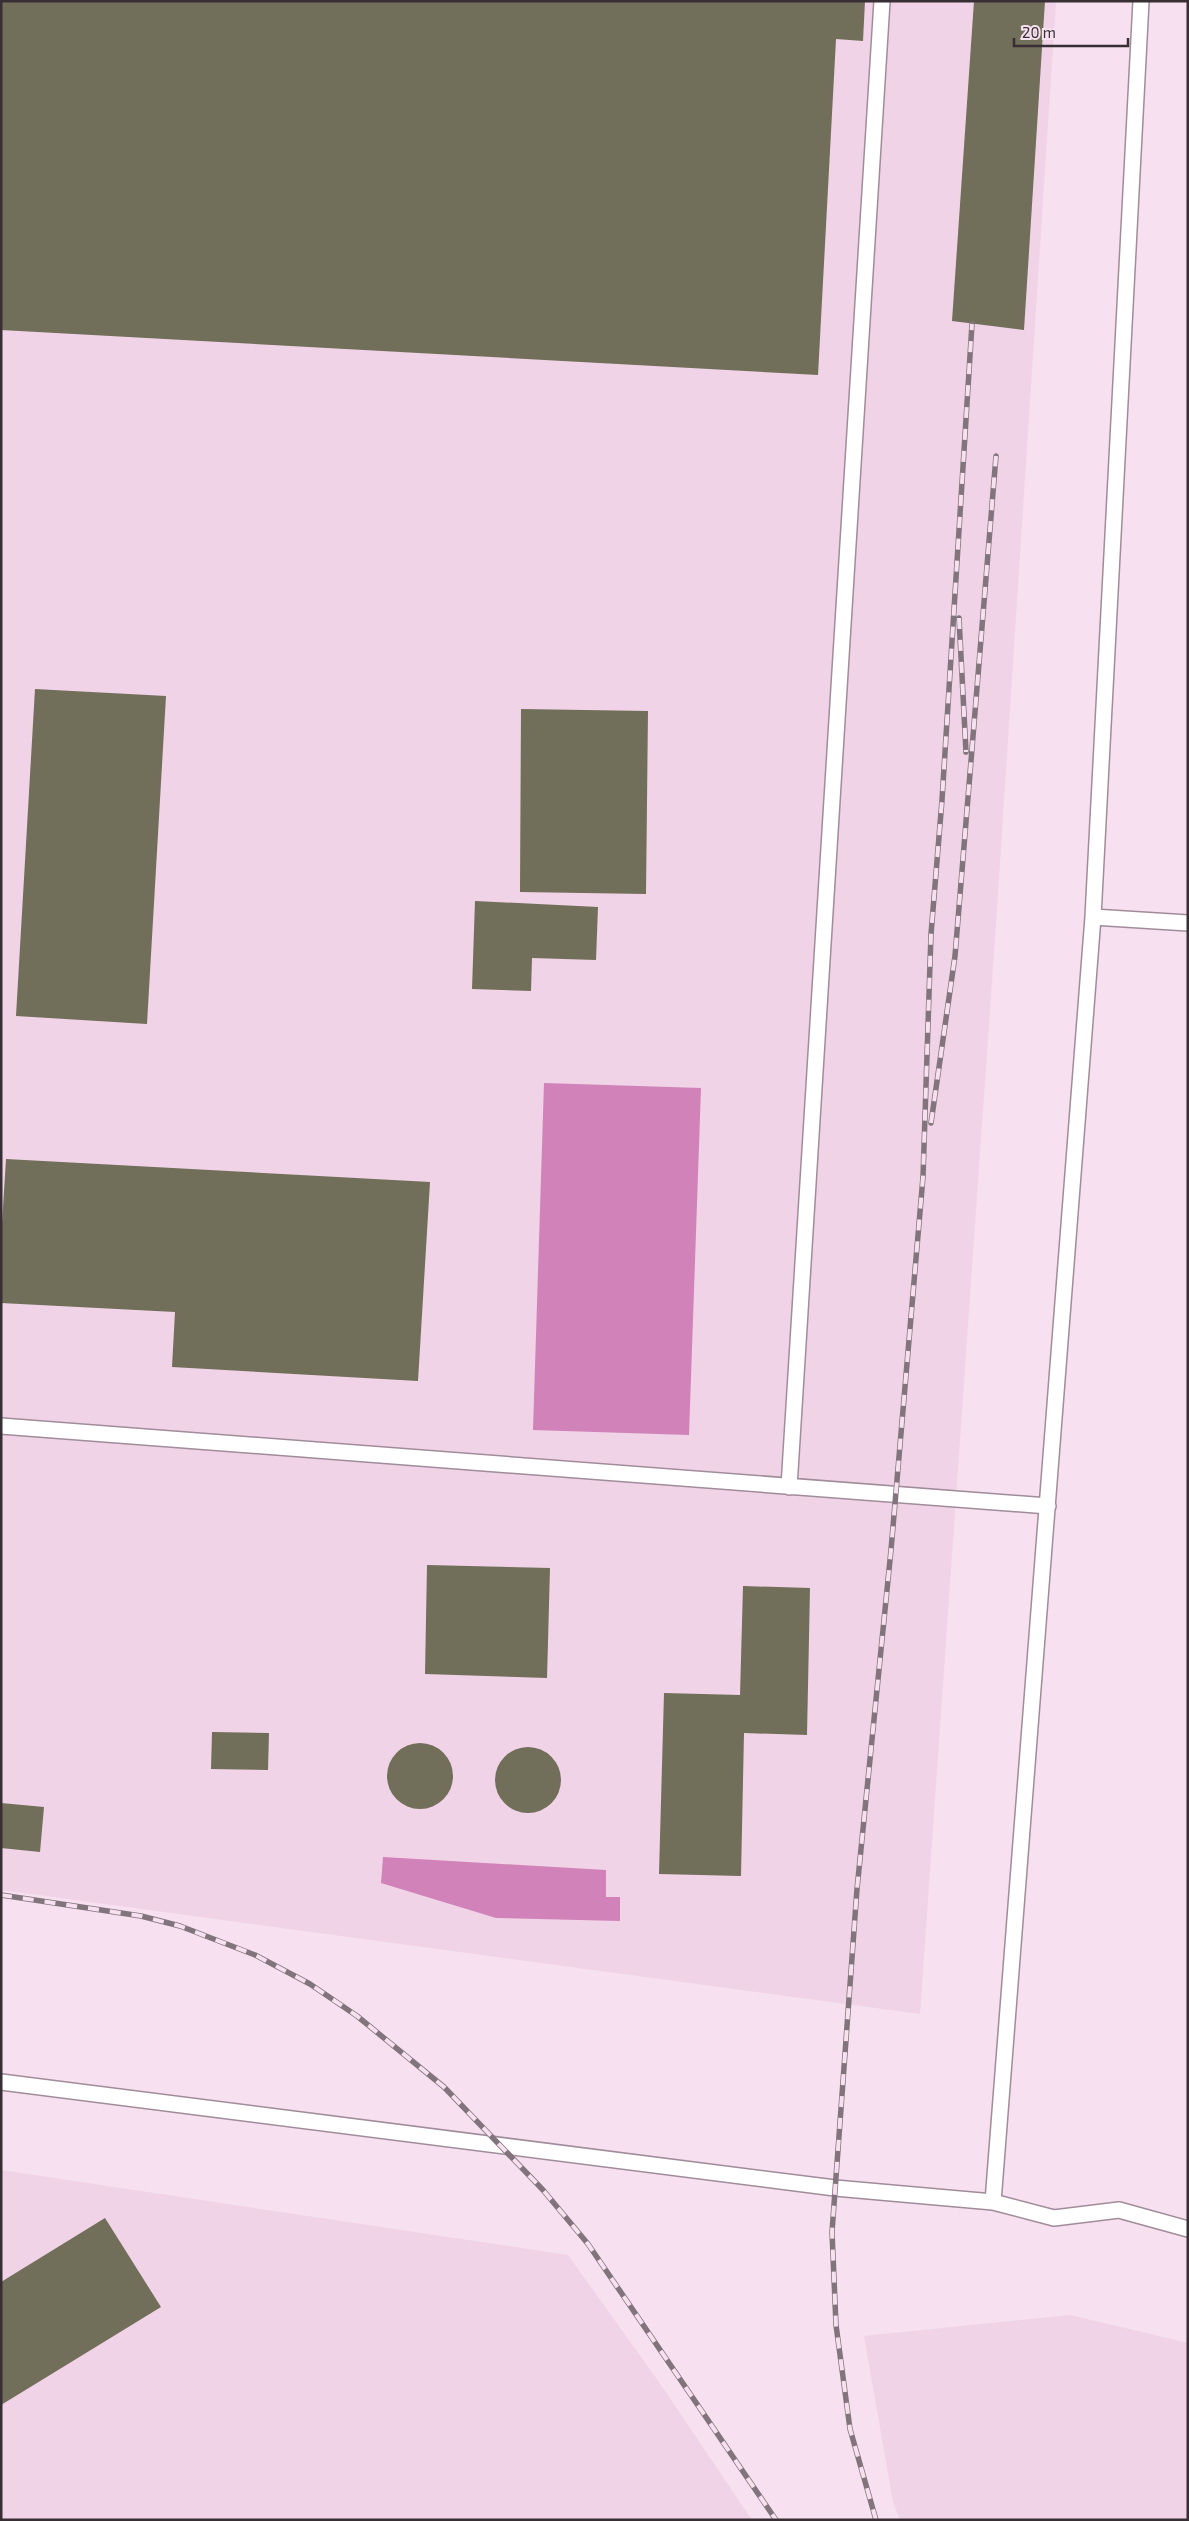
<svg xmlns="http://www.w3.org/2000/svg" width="1189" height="2521" font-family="'Exo 2',sans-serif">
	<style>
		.built { fill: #f0d3e6 }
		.water { fill: #d082b9 }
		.building { fill: #716e59 }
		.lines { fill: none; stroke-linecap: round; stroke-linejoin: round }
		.lane-casing { stroke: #a18c9a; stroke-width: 18 }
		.lane { stroke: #fff; stroke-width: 15 }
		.rail-casing { stroke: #82747d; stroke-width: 5.5 }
		.rail { stroke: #f7e0ef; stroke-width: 4; stroke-dasharray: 11; stroke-linecap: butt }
	</style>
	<rect width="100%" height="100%" fill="#f7e0ef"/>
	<!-- built -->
	<path class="built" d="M 1,1 L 1056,1 L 997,909 L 920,2014 L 1,1890 Z
		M 1,2170 L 568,2255 L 661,2385 L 752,2520 L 1,2520 Z
		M 1070,2315 L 1188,2343 L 1188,2520 L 900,2520 L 893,2502 L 864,2336 Z"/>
	<!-- water -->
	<path class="water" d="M 544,1083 L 701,1088 L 689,1435 L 533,1430 Z
		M 383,1857 L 606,1870 L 606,1897 L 620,1897 L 620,1921 L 496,1918 L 381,1883 Z"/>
	<!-- building -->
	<path class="building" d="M 1,1 L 865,1 L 863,41 L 836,39 L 818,375 L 1,330 Z
		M 974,1 L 1045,1 L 1024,330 L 952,321 Z
		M 35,689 L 166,696 L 147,1024 L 16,1016 Z
		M 521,709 L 648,711 L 646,894 L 520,892 Z
		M 475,901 L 598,907 L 596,960 L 532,958 L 531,991 L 472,989 Z
		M 6,1159 L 430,1182 L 418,1381 L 172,1367 L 175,1312 L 1,1303 L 1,1240 Z
		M 427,1565 L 550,1568 L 547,1678 L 425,1674 Z
		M 743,1586 L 810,1588 L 807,1735 L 744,1733 L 741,1876 L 659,1874 L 664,1693 L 740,1695 Z
		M 212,1732 L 269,1733 L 268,1770 L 211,1769 Z
		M387 1776a33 33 0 1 1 66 0a33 33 0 1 1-66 0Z
		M495 1780a33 33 0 1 1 66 0a33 33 0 1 1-66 0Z
		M 1,1803 L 44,1807 L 40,1852 L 1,1848 Z
		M 105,2218 L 161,2307 L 1,2405 L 1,2282 Z"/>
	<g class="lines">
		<defs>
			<path id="lane" d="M 1141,1 L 1093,917 L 1188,923
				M 1,1426 L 1048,1506
				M 789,1487 L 882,1
				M 1,2082 L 835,2188 L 993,2202 L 1054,2218 L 1119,2210 L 1188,2229
				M 993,2202 L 1093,917"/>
		</defs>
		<!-- lane casing -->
		<use href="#lane" class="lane-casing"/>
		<!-- lane -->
		<use href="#lane" class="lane"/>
		<defs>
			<path id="rail" d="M 959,618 L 966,752
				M 931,1123 L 955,956 L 996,456
				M 1,1895 L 141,1916 L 180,1926 L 255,1955 L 310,1984 L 357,2016 L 444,2087 L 543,2190 L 588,2244 L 776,2520
				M 876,2520 L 850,2429 L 836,2325 L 832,2232 L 857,1889 L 891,1550 L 923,1177 L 931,934 L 942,800 L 972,324"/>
		</defs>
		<!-- rail casing -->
		<use href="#rail" class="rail-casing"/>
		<!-- rail -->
		<use href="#rail" class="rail"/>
	</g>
	<!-- border -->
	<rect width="1189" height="2521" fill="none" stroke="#382f35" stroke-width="5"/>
	<!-- scale -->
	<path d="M1014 38v8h114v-8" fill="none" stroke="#382f35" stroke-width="2.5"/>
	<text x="1022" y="38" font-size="15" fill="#382f35" stroke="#f7e0ef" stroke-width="4" paint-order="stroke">20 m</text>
</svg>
